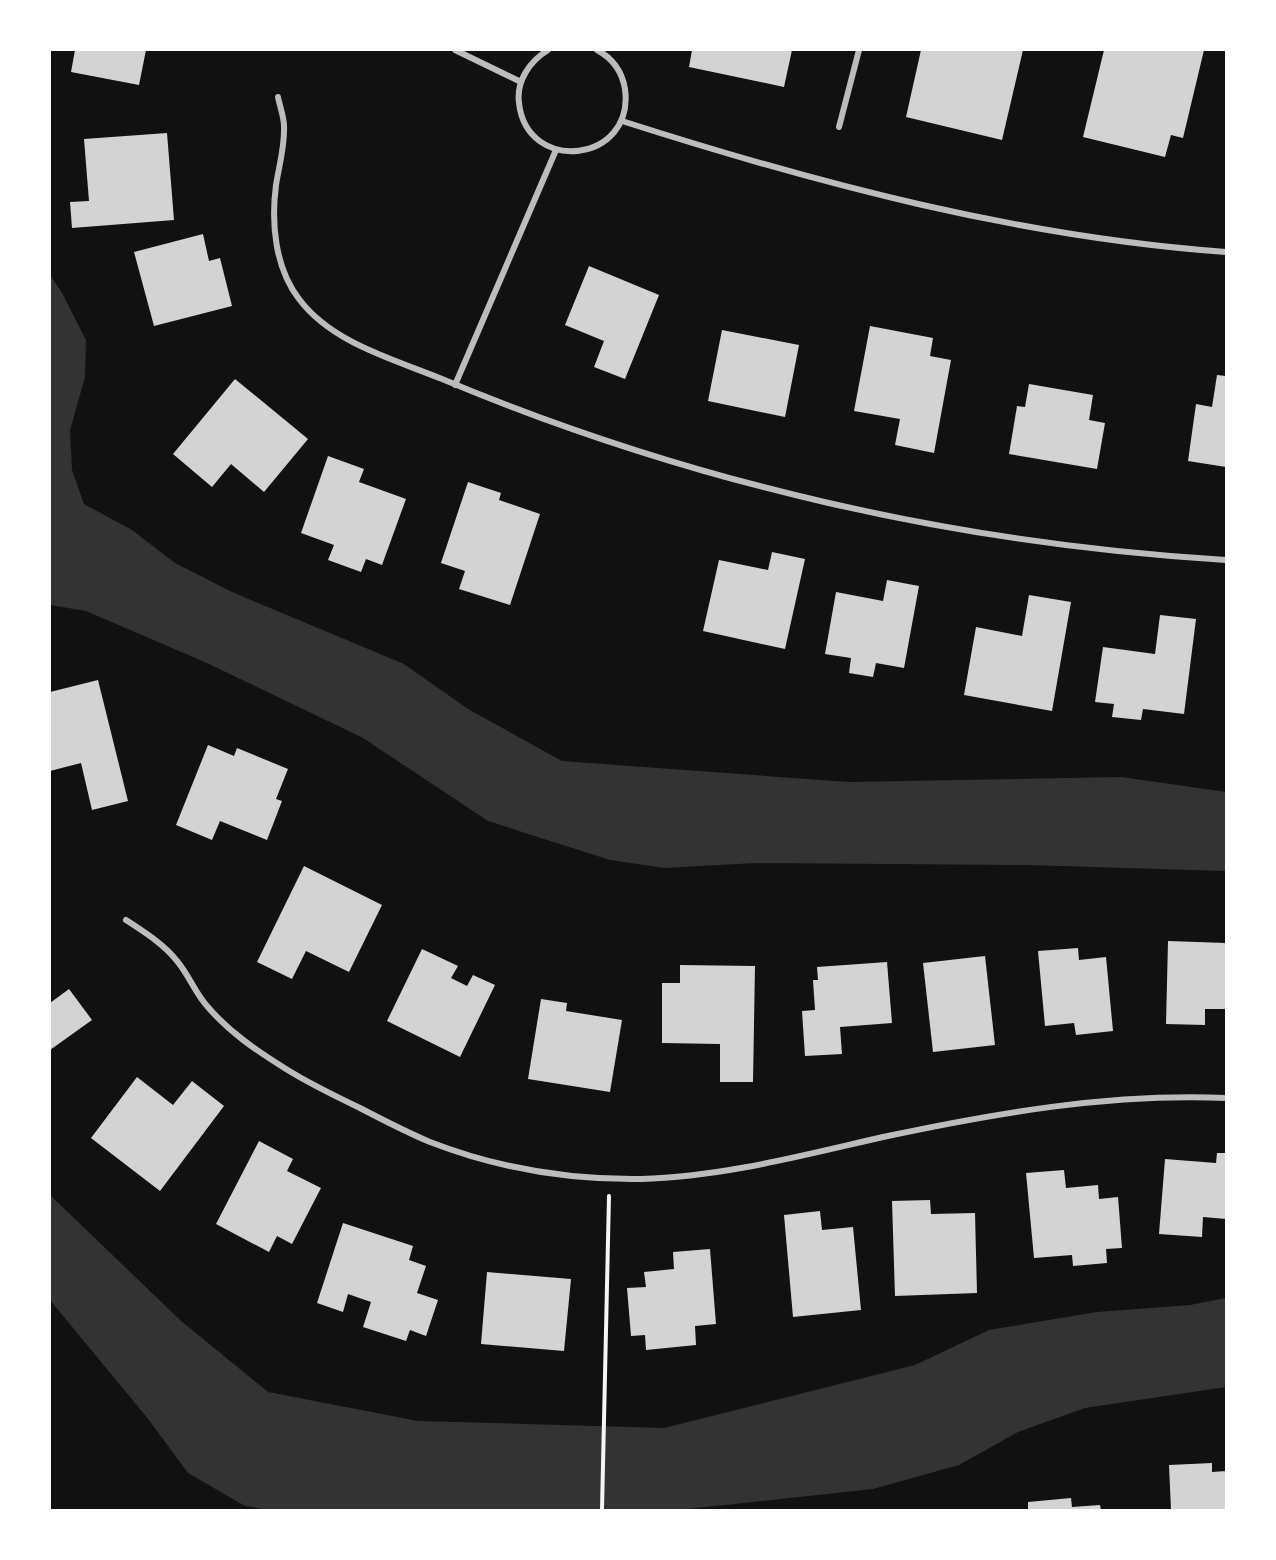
<svg xmlns="http://www.w3.org/2000/svg" width="1276" height="1560" font-family="'Varela Round',sans-serif">
	<style>
		.water { fill: #333 }
		.building { fill: #d3d3d3 }
		.lines { fill: none; stroke-linecap: round; stroke-linejoin: round }
		.path { stroke: #f5f5f5; stroke-width: 4 }
		.minor { stroke: #bcbcbc; stroke-width: 6 }
	</style>
	<rect width="100%" height="100%" fill="#111"/>
	<!-- water -->
	<path class="water" d="M 50,275 L 62,293 L 86,340 L 85,377 L 70,430 L 72,470 L 84,504 L 132,530 L 175,563 L 232,592 L 404,664 L 468,709 L 562,761 L 848,782 L 1121,777 L 1226,792 L 1226,871 L 1026,865 L 756,863 L 665,868 L 610,860 L 488,821 L 363,738 L 207,663 L 86,611 L 50,605 Z
		M 50,1195 L 180,1320 L 268,1392 L 418,1421 L 664,1428 L 915,1365 L 989,1330 L 1097,1312 L 1190,1305 L 1226,1298 L 1226,1387 L 1085,1408 L 1018,1432 L 959,1465 L 873,1489 L 678,1510 L 269,1510 L 245,1506 L 188,1473 L 149,1420 L 50,1300 Z"/>
	<!-- building -->
	<path class="building" d="M 75,50 L 146,50 L 139,85 L 71,72 Z
		M 692,50 L 792,50 L 784,87 L 689,67 Z
		M 921,50 L 1023,50 L 1002,140 L 906,117 Z
		M 1104,50 L 1204,50 L 1183,138 L 1171,135 L 1165,157 L 1083,137 Z
		M 167,133 L 174,220 L 72,228 L 70,202 L 89,201 L 84,139 Z
		M 203,234 L 209,261 L 220,258 L 232,306 L 154,326 L 134,252 Z
		M 589,266 L 659,295 L 625,379 L 594,367 L 604,341 L 565,325 Z
		M 870,326 L 933,338 L 930,356 L 951,360 L 934,453 L 895,445 L 900,419 L 854,411 Z
		M 722,330 L 799,345 L 785,417 L 708,401 Z
		M 1217,375 L 1226,376 L 1226,467 L 1188,461 L 1196,404 L 1212,407 Z
		M 235,379 L 308,439 L 264,492 L 231,464 L 212,487 L 173,454 Z
		M 1029,384 L 1093,395 L 1089,420 L 1105,423 L 1097,469 L 1009,454 L 1017,406 L 1025,407 Z
		M 328,456 L 364,469 L 359,482 L 406,499 L 382,565 L 366,559 L 361,572 L 328,560 L 334,545 L 301,533 Z
		M 468,482 L 501,493 L 499,500 L 540,514 L 510,605 L 459,589 L 465,571 L 441,563 Z
		M 772,552 L 805,559 L 785,649 L 703,631 L 719,560 L 768,570 Z
		M 887,580 L 919,586 L 904,668 L 876,663 L 873,677 L 849,673 L 851,658 L 825,654 L 836,592 L 883,601 Z
		M 1029,595 L 1071,602 L 1052,711 L 964,695 L 976,627 L 1022,636 Z
		M 1160,615 L 1196,619 L 1184,714 L 1143,709 L 1141,720 L 1112,717 L 1114,704 L 1095,702 L 1103,647 L 1155,654 Z
		M 98,680 L 128,801 L 92,810 L 81,763 L 50,771 L 50,692 Z
		M 208,745 L 234,756 L 237,748 L 288,769 L 276,799 L 282,801 L 267,840 L 220,821 L 212,840 L 176,825 Z
		M 304,866 L 382,905 L 349,972 L 306,951 L 292,979 L 257,962 Z
		M 1168,941 L 1226,943 L 1226,1009 L 1205,1009 L 1205,1025 L 1166,1024 Z
		M 1078,948 L 1079,960 L 1106,957 L 1113,1031 L 1076,1035 L 1074,1023 L 1045,1026 L 1038,951 Z
		M 422,949 L 458,966 L 451,978 L 467,986 L 473,975 L 495,985 L 460,1057 L 387,1021 Z
		M 985,956 L 995,1045 L 933,1052 L 923,963 Z
		M 887,962 L 892,1023 L 840,1027 L 842,1054 L 805,1056 L 802,1011 L 815,1010 L 813,980 L 818,980 L 817,967 Z
		M 680,965 L 755,966 L 753,1082 L 720,1082 L 720,1044 L 662,1043 L 662,983 L 680,983 Z
		M 69,989 L 92,1020 L 50,1050 L 50,1003 Z
		M 541,999 L 567,1003 L 566,1011 L 622,1020 L 610,1092 L 528,1079 Z
		M 137,1077 L 173,1105 L 192,1081 L 224,1106 L 160,1191 L 91,1138 Z
		M 259,1141 L 293,1159 L 287,1171 L 321,1188 L 292,1244 L 277,1236 L 269,1252 L 216,1224 Z
		M 1217,1153 L 1226,1153 L 1226,1219 L 1203,1217 L 1202,1237 L 1159,1234 L 1165,1159 L 1216,1163 Z
		M 1064,1170 L 1066,1188 L 1098,1185 L 1099,1199 L 1118,1197 L 1122,1248 L 1106,1249 L 1107,1263 L 1073,1266 L 1072,1255 L 1034,1258 L 1026,1173 Z
		M 930,1200 L 931,1214 L 975,1213 L 977,1293 L 895,1296 L 892,1201 Z
		M 820,1211 L 822,1230 L 853,1227 L 861,1310 L 793,1317 L 784,1215 Z
		M 343,1223 L 413,1246 L 409,1260 L 426,1266 L 417,1293 L 438,1300 L 426,1336 L 410,1330 L 406,1341 L 363,1327 L 371,1302 L 348,1294 L 343,1312 L 317,1303 Z
		M 710,1249 L 716,1324 L 695,1326 L 696,1345 L 646,1350 L 645,1335 L 631,1336 L 627,1288 L 646,1287 L 644,1272 L 674,1269 L 673,1252 Z
		M 487,1272 L 571,1279 L 564,1351 L 481,1344 Z
		M 1212,1463 L 1212,1472 L 1226,1471 L 1226,1510 L 1171,1510 L 1169,1465 Z
		M 1071,1498 L 1072,1507 L 1100,1505 L 1101,1510 L 1028,1510 L 1028,1502 Z"/>
	<g class="lines">
		<!-- path -->
		<path class="path" d="M 602,1510 L 609,1196"/>
		<!-- minor -->
		<path class="minor" d="M 455,50 L 521,82
			M 548,50 C 530,61 516,81 519,103 C 527,175 635,163 625,89 C 622,71 612,58 597,50
			M 278,97 C 280,107 284,117 284,126 C 285,146 279,166 276,185 C 271,223 275,268 299,299 C 332,343 393,359 442,379 C 691,483 957,544 1226,560
			M 622,121 C 819,184 1019,237 1226,252
			M 839,127 L 859,50
			M 455,385 L 556,150
			M 126,920 C 144,932 164,944 177,961 C 189,975 195,993 207,1006 C 229,1032 257,1051 286,1069 C 310,1084 335,1096 360,1108 C 383,1120 406,1132 430,1142 C 497,1168 570,1180 641,1179 C 722,1177 804,1155 883,1137 C 996,1113 1110,1093 1226,1098"/>
	</g>
	<!-- border -->
	<rect width="1276" height="1560" fill="none" stroke="#ffffff" stroke-width="102"/>
</svg>
